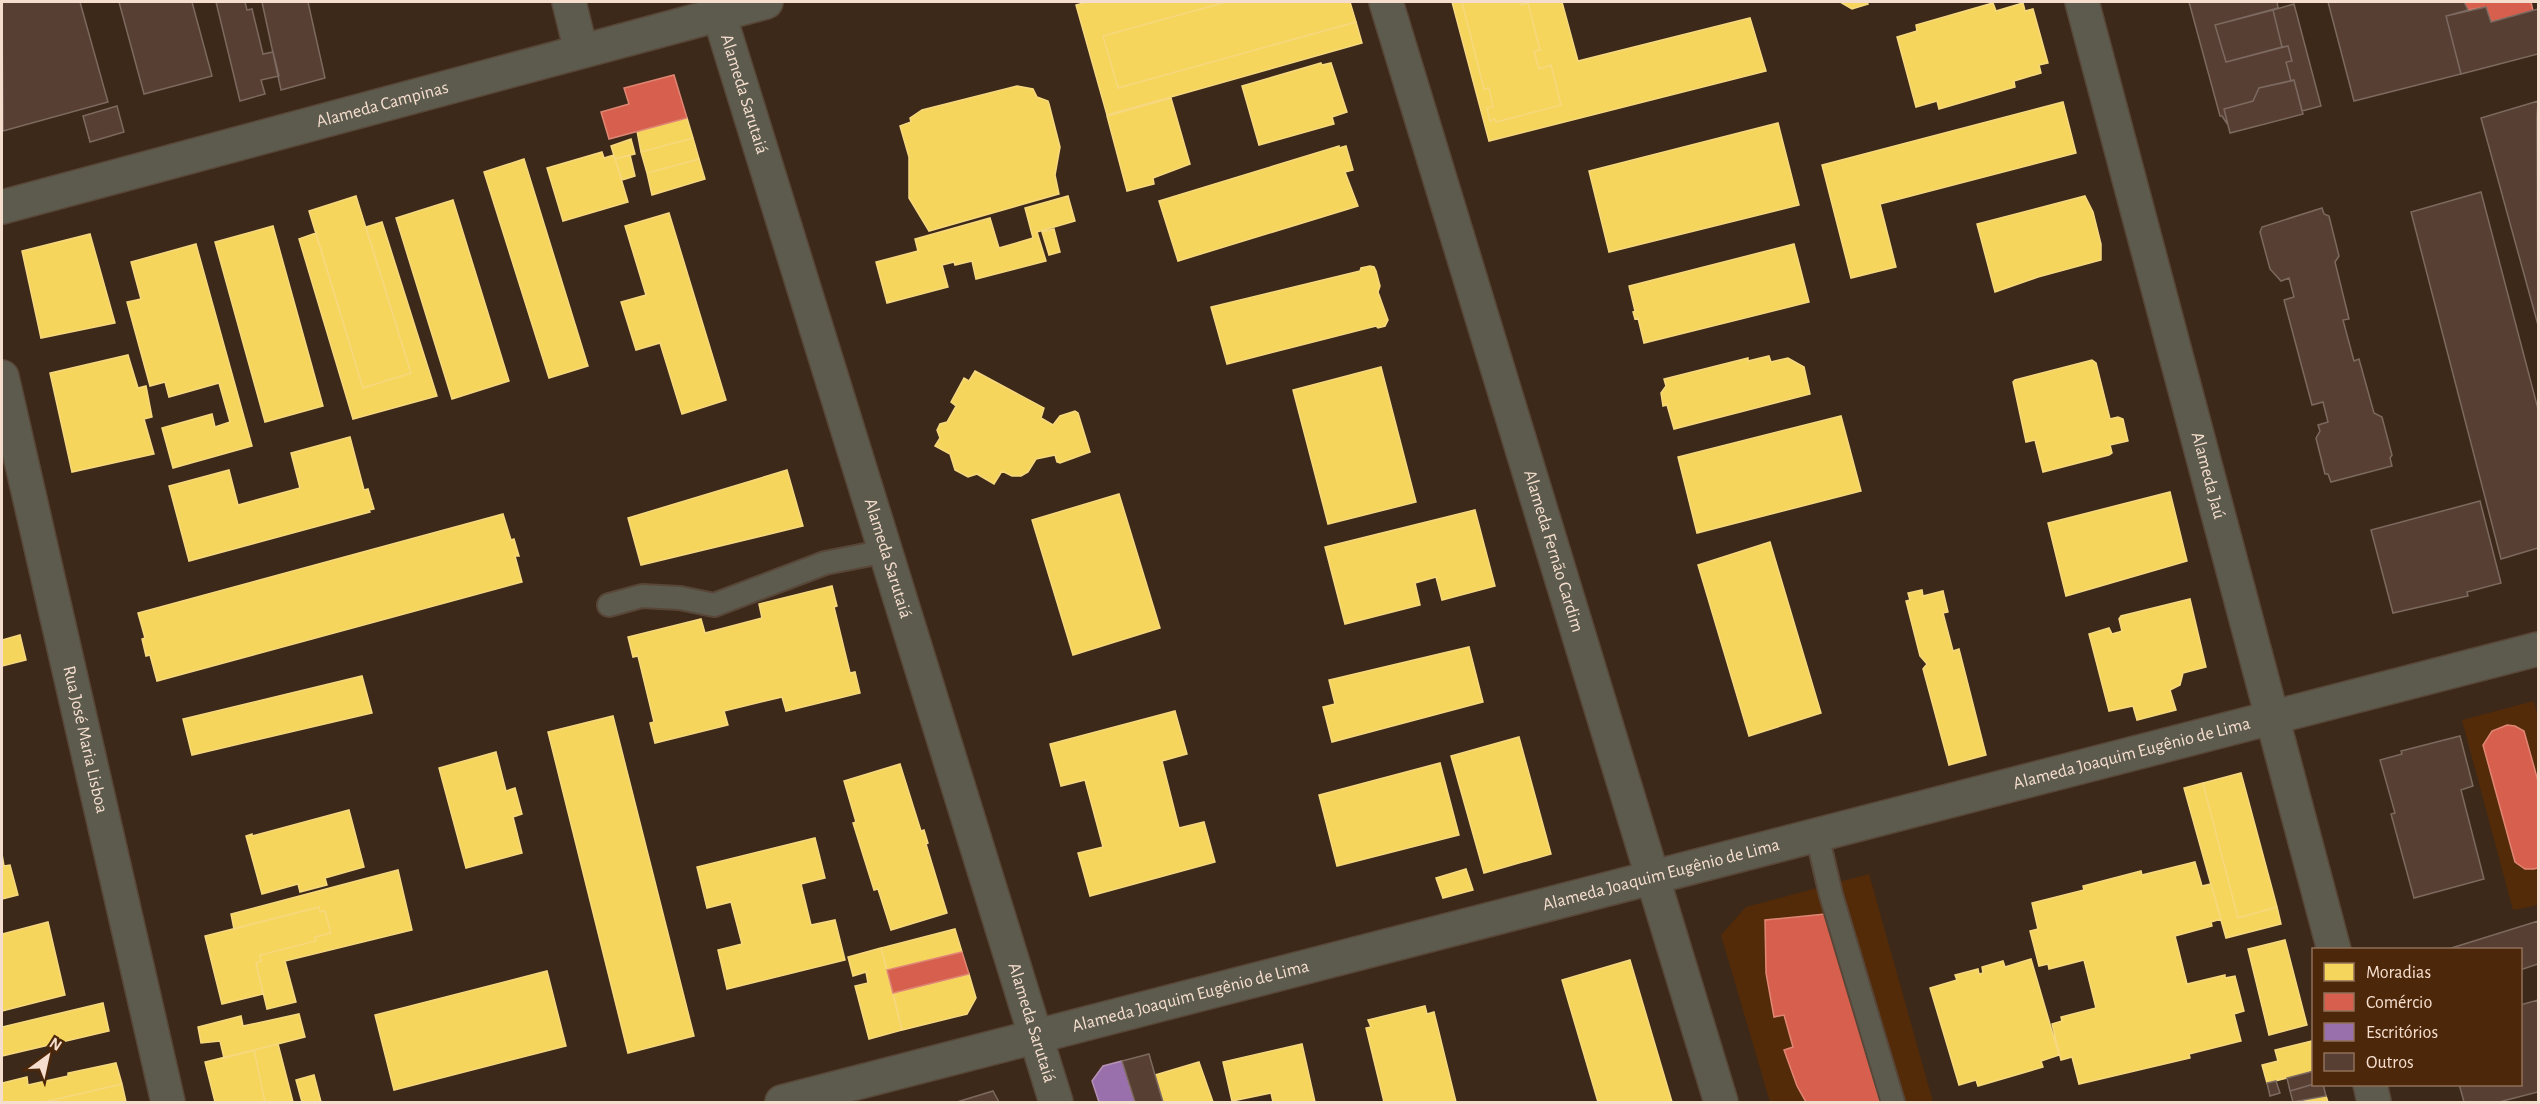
<svg xmlns="http://www.w3.org/2000/svg" width="2540" height="1104" font-family="'Alegreya Sans',sans-serif">
	<style>
		.built { fill: #532b09 }
		.homes { fill: #f6d55c; stroke: #f6d87e; stroke-width: 1.5 }
		.shops { fill: #d6604d; stroke: #e08674; stroke-width: 1.5 }
		.offices { fill: #9970ab; stroke: #b591b6; stroke-width: 1.5 }
		.building { fill: #583f34; stroke: #7c695f; stroke-width: 1.5 }
		.lines { fill: none; stroke-linecap: round; stroke-linejoin: round }
		.lane-casing { stroke: #584738; stroke-width: 26 }
		.street-casing { stroke: #584738; stroke-width: 36 }
		.lane { stroke: #5c5b4e; stroke-width: 22 }
		.street { stroke: #5c5b4e; stroke-width: 33 }
		.labels { text-anchor: middle; dominant-baseline: central; stroke-width: 6; stroke-linejoin: round; paint-order: stroke }
		.street-label { font-size: 18px; fill: #f6dece; stroke: #4c270a }
	</style>
	<rect width="100%" height="100%" fill="#3d2919"/>
	<!-- built -->
	<path class="built" d="M 2534,701 L 2538,717 L 2538,905 L 2513,910 L 2462,720 Z
		M 1869,874 L 1933,1102 L 1770,1102 L 1721,935 L 1746,907 Z"/>
	<!-- homes -->
	<path class="homes" d="M 1087,2 L 1226,2 L 1103,36 L 1118,88 L 1356,22 L 1362,43 L 1107,115 L 1076,5 Z
		M 1226,2 L 1350,2 L 1356,22 L 1118,88 L 1103,36 Z
		M 1452,2 L 1462,2 L 1484,89 L 1489,88 L 1493,107 L 1487,108 L 1490,121 L 1495,119 L 1496,122 L 1561,105 L 1551,65 L 1539,69 L 1534,51 L 1540,50 L 1528,3 L 1521,5 L 1520,2 L 1562,2 L 1578,61 L 1750,18 L 1766,71 L 1489,141 Z
		M 1462,2 L 1520,2 L 1521,5 L 1528,3 L 1540,50 L 1534,51 L 1539,69 L 1551,65 L 1561,105 L 1496,122 L 1495,119 L 1490,121 L 1487,108 L 1493,107 L 1489,88 L 1484,89 Z
		M 1840,2 L 1867,2 L 1868,4 L 1852,9 Z
		M 1993,3 L 1996,11 L 2023,3 L 2025,11 L 2033,9 L 2048,63 L 2039,65 L 2041,73 L 2014,81 L 2015,87 L 1939,109 L 1937,101 L 1916,107 L 1897,37 L 1917,31 L 1916,25 Z
		M 1321,63 L 1322,65 L 1331,63 L 1347,112 L 1332,117 L 1334,124 L 1259,145 L 1242,86 Z
		M 1017,86 L 1033,89 L 1037,97 L 1048,101 L 1049,104 L 1060,147 L 1055,175 L 1059,194 L 929,231 L 909,198 L 909,157 L 900,126 L 911,122 L 910,118 L 922,110 Z
		M 1171,98 L 1190,164 L 1153,178 L 1154,184 L 1127,191 L 1107,116 Z
		M 2063,102 L 2076,153 L 1880,204 L 1896,267 L 1851,278 L 1822,165 Z
		M 687,118 L 693,138 L 641,152 L 637,131 Z
		M 1778,123 L 1799,205 L 1609,252 L 1589,171 Z
		M 693,138 L 699,159 L 647,173 L 641,152 Z
		M 631,139 L 635,154 L 615,159 L 611,146 Z
		M 1339,146 L 1339,148 L 1346,146 L 1353,170 L 1345,172 L 1358,206 L 1178,261 L 1159,201 Z
		M 602,152 L 604,158 L 614,155 L 628,202 L 563,221 L 547,168 Z
		M 630,155 L 635,176 L 622,180 L 615,159 Z
		M 524,159 L 588,366 L 549,378 L 484,172 Z
		M 699,159 L 705,179 L 652,195 L 647,173 Z
		M 356,196 L 411,373 L 363,388 L 309,211 Z
		M 1068,196 L 1075,221 L 1037,232 L 1046,261 L 976,279 L 972,261 L 955,265 L 954,262 L 942,265 L 948,287 L 887,303 L 876,262 L 918,251 L 915,239 L 990,218 L 999,248 L 1033,238 L 1025,208 Z
		M 2085,196 L 2093,212 L 2101,244 L 2101,260 L 2038,277 L 1995,292 L 1977,224 Z
		M 453,200 L 509,381 L 452,399 L 396,218 Z
		M 669,213 L 726,400 L 682,414 L 660,343 L 636,350 L 621,302 L 646,295 L 625,226 Z
		M 382,222 L 437,396 L 353,419 L 299,239 L 316,233 L 363,388 L 411,373 L 366,227 Z
		M 273,226 L 323,406 L 265,422 L 215,242 Z
		M 1054,229 L 1060,252 L 1049,255 L 1042,232 Z
		M 90,234 L 115,323 L 41,338 L 22,251 Z
		M 196,244 L 252,446 L 173,468 L 162,428 L 212,414 L 215,427 L 230,422 L 219,383 L 169,397 L 165,382 L 150,386 L 127,302 L 141,299 L 131,262 Z
		M 1794,244 L 1809,302 L 1644,343 L 1638,318 L 1635,319 L 1633,312 L 1635,311 L 1629,286 Z
		M 1370,266 L 1374,267 L 1376,271 L 1380,286 L 1378,292 L 1388,320 L 1385,326 L 1378,328 L 1376,326 L 1227,364 L 1211,307 L 1360,271 L 1361,268 Z
		M 128,355 L 138,388 L 146,386 L 152,417 L 144,419 L 154,454 L 72,472 L 50,373 Z
		M 1769,356 L 1771,362 L 1788,358 L 1804,367 L 1810,394 L 1674,429 L 1667,405 L 1663,406 L 1661,393 L 1666,386 L 1664,379 L 1748,358 L 1748,361 Z
		M 2092,360 L 2096,363 L 2110,419 L 2118,417 L 2123,419 L 2128,441 L 2110,445 L 2112,453 L 2109,455 L 2043,472 L 2035,440 L 2026,442 L 2013,382 L 2015,380 Z
		M 1381,367 L 1416,502 L 1328,524 L 1293,390 Z
		M 975,371 L 1044,408 L 1041,418 L 1053,425 L 1060,416 L 1075,411 L 1078,413 L 1090,452 L 1060,463 L 1057,462 L 1055,455 L 1036,459 L 1028,472 L 1021,476 L 1012,476 L 1002,471 L 994,484 L 977,474 L 968,477 L 955,470 L 950,454 L 935,446 L 940,438 L 937,430 L 940,424 L 947,422 L 956,406 L 951,402 L 964,378 L 969,381 Z
		M 1841,416 L 1861,491 L 1697,533 L 1678,457 Z
		M 350,437 L 364,490 L 368,489 L 374,509 L 369,510 L 370,512 L 189,561 L 169,486 L 229,470 L 238,505 L 300,488 L 291,453 Z
		M 787,470 L 803,526 L 641,565 L 628,518 Z
		M 2170,492 L 2187,561 L 2066,596 L 2048,523 Z
		M 1119,494 L 1160,628 L 1073,655 L 1032,520 Z
		M 1475,510 L 1495,586 L 1442,600 L 1436,577 L 1415,583 L 1420,605 L 1345,624 L 1325,547 Z
		M 503,514 L 511,540 L 514,539 L 519,556 L 515,556 L 522,582 L 157,681 L 150,655 L 146,656 L 142,639 L 145,638 L 138,613 Z
		M 1770,542 L 1821,713 L 1749,736 L 1698,565 Z
		M 832,586 L 837,606 L 834,607 L 850,673 L 855,672 L 860,693 L 786,711 L 782,697 L 724,711 L 728,725 L 655,743 L 650,723 L 654,722 L 638,656 L 633,657 L 628,637 L 701,619 L 705,633 L 762,618 L 759,604 Z
		M 1922,590 L 1923,596 L 1943,591 L 1948,612 L 1943,613 L 1953,651 L 1959,649 L 1986,755 L 1949,765 L 1923,669 L 1927,664 L 1920,656 L 1906,601 L 1910,600 L 1908,593 Z
		M 2190,599 L 2206,667 L 2183,673 L 2180,685 L 2170,690 L 2176,710 L 2137,720 L 2133,706 L 2109,711 L 2089,634 L 2109,628 L 2112,634 L 2119,632 L 2122,631 L 2119,619 L 2121,616 Z
		M 20,635 L 26,660 L 2,666 L 2,640 Z
		M 1469,647 L 1483,702 L 1332,742 L 1323,707 L 1335,704 L 1329,680 Z
		M 362,676 L 372,713 L 192,755 L 183,719 Z
		M 1175,711 L 1187,754 L 1162,761 L 1179,828 L 1204,822 L 1215,862 L 1090,896 L 1078,853 L 1103,847 L 1085,780 L 1061,786 L 1050,744 Z
		M 613,716 L 694,1036 L 628,1053 L 548,732 Z
		M 1519,737 L 1551,854 L 1484,873 L 1451,756 Z
		M 496,752 L 506,791 L 515,788 L 522,814 L 513,817 L 522,853 L 466,868 L 439,768 Z
		M 1440,763 L 1459,835 L 1337,866 L 1319,795 Z
		M 900,764 L 921,831 L 924,830 L 928,843 L 926,844 L 947,913 L 891,930 L 878,889 L 874,890 L 853,823 L 856,822 L 844,781 Z
		M 2241,773 L 2277,907 L 2238,918 L 2203,783 Z
		M 2203,783 L 2238,918 L 2277,907 L 2281,924 L 2226,938 L 2184,788 Z
		M 349,810 L 364,867 L 325,878 L 327,885 L 300,892 L 298,884 L 262,894 L 246,836 L 252,834 L 252,836 Z
		M 815,838 L 825,878 L 801,884 L 811,925 L 835,920 L 845,960 L 727,989 L 718,950 L 742,944 L 731,902 L 707,908 L 697,867 Z
		M 2,854 L 4,866 L 10,865 L 18,895 L 2,899 Z
		M 2195,862 L 2202,886 L 2211,884 L 2221,919 L 2211,922 L 2212,926 L 2175,936 L 2187,984 L 2225,975 L 2225,978 L 2235,976 L 2244,1011 L 2234,1014 L 2241,1041 L 2189,1054 L 2190,1058 L 2079,1084 L 2072,1057 L 2061,1060 L 2052,1024 L 2062,1021 L 2061,1017 L 2096,1008 L 2084,960 L 2049,969 L 2048,964 L 2039,966 L 2030,931 L 2038,929 L 2032,903 L 2084,890 L 2083,886 L 2141,871 L 2142,875 Z
		M 1466,869 L 1473,890 L 1443,898 L 1436,878 Z
		M 398,870 L 412,930 L 285,961 L 296,1002 L 267,1009 L 256,963 L 261,961 L 260,955 L 316,941 L 315,937 L 331,933 L 325,911 L 320,912 L 319,907 L 234,929 L 231,914 Z
		M 319,907 L 320,912 L 325,911 L 331,933 L 315,937 L 316,941 L 260,955 L 261,961 L 256,963 L 263,994 L 222,1004 L 205,936 Z
		M 48,922 L 65,995 L 2,1011 L 2,934 Z
		M 955,929 L 962,952 L 887,970 L 881,948 Z
		M 2285,940 L 2307,1025 L 2269,1035 L 2248,949 Z
		M 881,948 L 902,1030 L 869,1039 L 855,986 L 868,983 L 866,972 L 853,976 L 848,957 Z
		M 2031,959 L 2059,1055 L 2041,1061 L 2043,1067 L 1978,1086 L 1976,1080 L 1959,1085 L 1930,988 L 1957,980 L 1955,975 L 1978,969 L 1979,974 L 1983,973 L 1982,967 L 2003,961 L 2005,967 Z
		M 1630,960 L 1672,1102 L 1598,1102 L 1562,980 Z
		M 547,971 L 566,1046 L 394,1090 L 375,1015 Z
		M 969,974 L 976,998 L 967,1014 L 902,1030 L 893,993 Z
		M 103,1003 L 109,1031 L 2,1056 L 2,1027 Z
		M 1425,1006 L 1427,1014 L 1434,1012 L 1456,1102 L 1384,1102 L 1366,1028 L 1371,1027 L 1368,1020 Z
		M 299,1014 L 305,1037 L 224,1058 L 220,1041 L 201,1043 L 198,1027 L 241,1016 L 243,1026 Z
		M 2312,1041 L 2314,1071 L 2267,1083 L 2262,1065 L 2278,1061 L 2275,1050 Z
		M 278,1044 L 293,1102 L 265,1102 L 254,1050 Z
		M 1302,1044 L 1315,1102 L 1273,1102 L 1271,1093 L 1232,1101 L 1223,1062 Z
		M 254,1050 L 265,1102 L 215,1102 L 205,1062 Z
		M 1199,1062 L 1213,1102 L 1163,1102 L 1155,1075 Z
		M 116,1063 L 122,1084 L 44,1102 L 2,1102 L 2,1083 L 27,1077 L 28,1085 L 68,1076 L 68,1073 Z
		M 314,1075 L 321,1102 L 302,1102 L 296,1080 Z
		M 122,1084 L 126,1102 L 44,1102 Z
		M 2326,1096 L 2328,1102 L 2298,1102 Z"/>
	<!-- shops -->
	<path class="shops" d="M 2464,2 L 2531,2 L 2533,11 L 2491,22 L 2486,7 L 2468,10 Z
		M 674,75 L 687,118 L 609,139 L 601,112 L 629,104 L 624,88 Z
		M 2507,725 L 2515,726 L 2524,731 L 2538,781 L 2538,868 L 2534,869 L 2525,869 L 2515,862 L 2483,745 L 2492,731 Z
		M 1825,914 L 1880,1102 L 1806,1102 L 1797,1086 L 1784,1050 L 1793,1047 L 1784,1015 L 1774,1017 L 1766,973 L 1765,920 Z
		M 962,952 L 969,974 L 893,993 L 887,970 Z"/>
	<!-- offices -->
	<path class="offices" d="M 1122,1061 L 1135,1102 L 1099,1102 L 1092,1081 L 1103,1066 Z"/>
	<!-- building -->
	<path class="building" d="M 2,2 L 80,2 L 108,102 L 3,131 Z
		M 119,2 L 192,2 L 212,76 L 144,94 Z
		M 216,2 L 245,2 L 247,10 L 252,9 L 263,54 L 273,52 L 279,76 L 261,80 L 265,94 L 240,101 Z
		M 262,2 L 308,2 L 325,78 L 281,90 Z
		M 2189,2 L 2277,2 L 2278,8 L 2215,25 L 2226,62 L 2288,46 L 2292,61 L 2286,62 L 2291,81 L 2259,88 L 2253,101 L 2224,109 L 2228,125 L 2222,116 L 2220,116 Z
		M 2328,2 L 2464,2 L 2468,10 L 2446,16 L 2461,74 L 2354,101 Z
		M 2294,4 L 2321,106 L 2302,111 L 2294,80 L 2291,81 L 2286,62 L 2292,61 L 2288,46 L 2282,47 L 2273,10 Z
		M 2486,7 L 2491,22 L 2538,9 L 2538,54 L 2461,74 L 2446,16 Z
		M 2273,10 L 2282,47 L 2226,62 L 2215,25 Z
		M 2294,80 L 2303,114 L 2230,133 L 2224,109 L 2253,101 L 2259,88 Z
		M 2538,101 L 2537,117 L 2538,325 L 2481,118 Z
		M 117,106 L 124,132 L 90,142 L 83,116 Z
		M 2481,192 L 2538,409 L 2538,548 L 2501,559 L 2411,212 Z
		M 2322,208 L 2324,214 L 2329,216 L 2339,256 L 2335,262 L 2349,319 L 2343,320 L 2354,361 L 2359,359 L 2374,413 L 2382,417 L 2392,455 L 2390,458 L 2392,466 L 2331,482 L 2328,474 L 2325,474 L 2316,438 L 2320,431 L 2318,425 L 2328,422 L 2323,402 L 2312,405 L 2284,300 L 2294,297 L 2289,278 L 2281,281 L 2270,269 L 2260,232 L 2262,227 Z
		M 2480,501 L 2501,583 L 2467,592 L 2468,596 L 2393,613 L 2371,530 Z
		M 2460,736 L 2473,786 L 2461,790 L 2484,879 L 2414,898 L 2391,814 L 2395,813 L 2380,760 L 2402,754 L 2401,751 Z
		M 2538,921 L 2538,964 L 2520,970 L 2520,950 L 2445,950 Z
		M 2538,1000 L 2538,1092 L 2499,1102 L 2464,1102 L 2459,1084 L 2520,1084 L 2520,1005 Z
		M 1149,1054 L 1155,1075 L 1163,1102 L 1135,1102 L 1122,1061 Z
		M 2314,1071 L 2314,1084 L 2290,1091 L 2287,1078 Z
		M 2276,1081 L 2280,1093 L 2270,1096 L 2267,1083 Z
		M 2314,1084 L 2323,1084 L 2326,1096 L 2293,1102 L 2290,1091 Z
		M 993,1091 L 999,1102 L 957,1102 Z"/>
	<g class="lines">
		<defs>
			<path id="lane" d="M 609,605 L 642,596 L 680,598 L 714,605 L 825,563 L 886,551
				M 1817,835 L 1831,895 L 1893,1102"/>
			<g id="street">
				<path d="M 569,2 L 581,51"/>
				<path id="s1" d="M 1386,2 L 1721,1102"/>
				<path id="s2" d="M 2082,2 L 2334,950"/>
				<path id="s3" d="M 719,14 L 1056,1102"/>
				<path id="s4" d="M 2,207 L 766,2"/>
				<path id="s5" d="M 2,377 L 168,1102"/>
				<path d="M 2370,1084 L 2374,1102"/>
				<path id="s6" d="M 782,1102 L 2538,649"/>
			</g>
		</defs>
		<!-- lane casing -->
		<use href="#lane" class="lane-casing"/>
		<!-- street casing -->
		<use href="#street" class="street-casing"/>
		<!-- lane -->
		<use href="#lane" class="lane"/>
		<!-- street -->
		<use href="#street" class="street"/>
	</g>
	<g class="labels">
		<!-- street labels -->
		<g class="street-label">
			<text stroke="none"><textPath href="#s3" startOffset="84">Alameda Sarutaiá</textPath></text>
			<text stroke="none"><textPath href="#s4" startOffset="394">Alameda Campinas</textPath></text>
			<text stroke="none"><textPath href="#s2" startOffset="490">Alameda Jaú</textPath></text>
			<text stroke="none"><textPath href="#s1" startOffset="574">Alameda Fernão Cardim</textPath></text>
			<text stroke="none"><textPath href="#s3" startOffset="570">Alameda Sarutaiá</textPath></text>
			<text stroke="none"><textPath href="#s5" startOffset="372">Rua José Maria Lisboa</textPath></text>
			<text stroke="none"><textPath href="#s6" startOffset="1394">Alameda Joaquim Eugênio de Lima</textPath></text>
			<text stroke="none"><textPath href="#s6" startOffset="908">Alameda Joaquim Eugênio de Lima</textPath></text>
			<text stroke="none"><textPath href="#s6" startOffset="422">Alameda Joaquim Eugênio de Lima</textPath></text>
			<text stroke="none"><textPath href="#s3" startOffset="1056">Alameda Sarutaiá</textPath></text>
		</g>
	</g>
	<!-- border -->
	<rect width="2540" height="1104" fill="none" stroke="#f6dece" stroke-width="6"/>
	<!-- legend -->
	<rect x="2312" y="948" width="210" height="138" fill="#4c270a" stroke="#907058" stroke-width="1.5"/>
	<rect x="2324" y="963" width="30" height="18" fill="#f6d55c" stroke="#907058" stroke-width="1.5"/>
	<text x="2366" y="978" font-size="18" fill="#f6dece">Moradias</text>
	<rect x="2324" y="993" width="30" height="18" fill="#d6604d" stroke="#907058" stroke-width="1.5"/>
	<text x="2366" y="1008" font-size="18" fill="#f6dece">Comércio</text>
	<rect x="2324" y="1023" width="30" height="18" fill="#9970ab" stroke="#907058" stroke-width="1.5"/>
	<text x="2366" y="1038" font-size="18" fill="#f6dece">Escritórios</text>
	<rect x="2324" y="1053" width="30" height="18" fill="#583f34" stroke="#907058" stroke-width="1.5"/>
	<text x="2366" y="1068" font-size="18" fill="#f6dece">Outros</text>
	<!-- north arrow -->
	<g transform="translate(48 1056) rotate(33)" stroke="#4c270a" stroke-width="4.5" paint-order="stroke">
	<path d="M0-4.5L10 22L0 15L-10 22Z" fill="#f6dece"/>
	<text y="-9" font-size="16" font-weight="bold" text-anchor="middle" fill="#f6dece">N</text>
	</g>
</svg>
